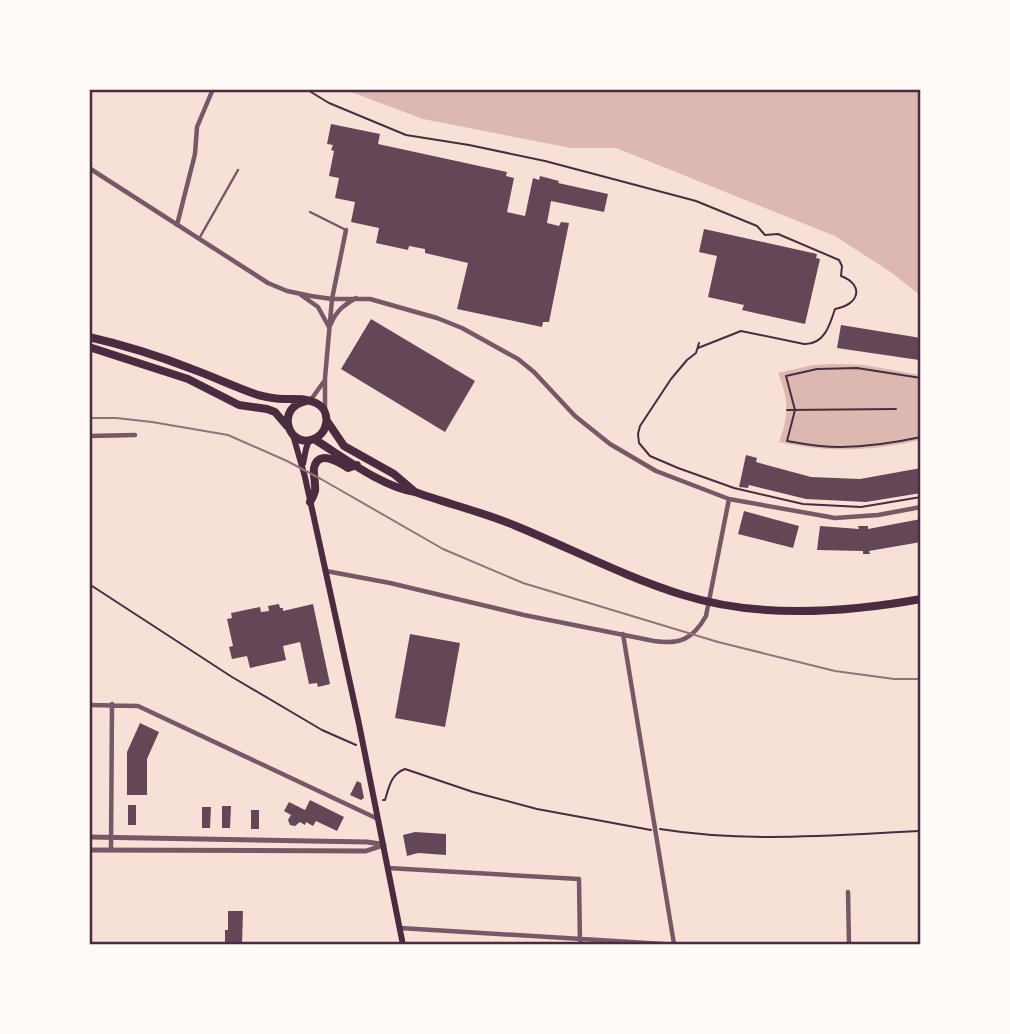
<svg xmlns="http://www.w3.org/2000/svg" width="1010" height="1034" font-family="Lato,sans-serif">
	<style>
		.water { fill: #dcb8b0 }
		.building { fill: #644757 }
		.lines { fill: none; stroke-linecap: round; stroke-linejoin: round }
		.path { stroke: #4a2c40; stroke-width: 2 }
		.service { stroke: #755966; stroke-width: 2.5 }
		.minor { stroke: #755966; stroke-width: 4.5 }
		.tertiary { stroke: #755966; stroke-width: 5 }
		.secondary { stroke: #4a2c40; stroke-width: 6 }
		.trunk { stroke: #4a2c40; stroke-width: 8 }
		.rail { stroke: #8f747c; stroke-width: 2 }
		.neatline { fill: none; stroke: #4a2c40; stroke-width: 2.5 }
	</style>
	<rect width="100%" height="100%" fill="#f7e1d7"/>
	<!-- water -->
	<path class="water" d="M 343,89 L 914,89 L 921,93 L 921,296 L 892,273 L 835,236 L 616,148 L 571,148 L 423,119 Z
		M 835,364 L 864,365 L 921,375 L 921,440 C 872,451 827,453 779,442 C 789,415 789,400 778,373 L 813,365 Z"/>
	<!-- building -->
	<path class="building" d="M 331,124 L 380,134 L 378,144 L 507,172 L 506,176 L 514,178 L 507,212 L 525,216 L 533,178 L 539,180 L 540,176 L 559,181 L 558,183 L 608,194 L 604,212 L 551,201 L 547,223 L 559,226 L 561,222 L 569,223 L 549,322 L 543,322 L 542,327 L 457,309 L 468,263 L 425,253 L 425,249 L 409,246 L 408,250 L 376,243 L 379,228 L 351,222 L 355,202 L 335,198 L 339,178 L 329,176 L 334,151 L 331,150 L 333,145 L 327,144 Z
		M 704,229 L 817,254 L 816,258 L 820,259 L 805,324 L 742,310 L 744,305 L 708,297 L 717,256 L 699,252 Z
		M 371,319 L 475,381 L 445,432 L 341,369 Z
		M 841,325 L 921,338 L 919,360 L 837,348 Z
		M 746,455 L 757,458 L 756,462 L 811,477 L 860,479 L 921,468 L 921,493 L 866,502 L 806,499 L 749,485 L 748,488 L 739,487 Z
		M 744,511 L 799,526 L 793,548 L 738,534 Z
		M 921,519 L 921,542 L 869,551 L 870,554 L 863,554 L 863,551 L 817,550 L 820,526 L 859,529 L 858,526 L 868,526 L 868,529 Z
		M 279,604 L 280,608 L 283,608 L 283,611 L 313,604 L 330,684 L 318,687 L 317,683 L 309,684 L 300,642 L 283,646 L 286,660 L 250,668 L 247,656 L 232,659 L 229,647 L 233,646 L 227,619 L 232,618 L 231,613 L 260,607 L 261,612 L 269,611 L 268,606 Z
		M 410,634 L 460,643 L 445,727 L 395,718 Z
		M 140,723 L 159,732 L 147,759 L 147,795 L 127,795 L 127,752 Z
		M 357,781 L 361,783 L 364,798 L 361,800 L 350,795 Z
		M 310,800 L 344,817 L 337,831 L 316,821 L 313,826 L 306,822 L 305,825 L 300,822 L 295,826 L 290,825 L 288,820 L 291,815 L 284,811 L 289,802 L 305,810 Z
		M 128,805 L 136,805 L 136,825 L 128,825 Z
		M 222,806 L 231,806 L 230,828 L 222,828 Z
		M 202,807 L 211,807 L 210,828 L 202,828 Z
		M 251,810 L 259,810 L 259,829 L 251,829 Z
		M 415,832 L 446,834 L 446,855 L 418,853 L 407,856 L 403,835 Z
		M 228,911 L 243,911 L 242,945 L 225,945 L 225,930 L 228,930 Z"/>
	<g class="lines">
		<!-- path -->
		<path class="path" d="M 306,89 L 329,103 L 406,135 L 469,145 L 545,161 L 696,201 L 757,226 L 765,235 L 778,234 L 839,260 L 842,266 L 841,276 C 865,285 859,305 835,309 C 830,325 824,345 804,344 L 741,331 L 698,348
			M 699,343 L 696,353 L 687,360 L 671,379 L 640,426 L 638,434 L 639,443 L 650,456 L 678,468 L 734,488 L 803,504 L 861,507 L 921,497
			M 921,378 L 857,368 L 817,369 L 786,376 L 795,410 L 787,441 C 798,443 809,445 820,446 C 853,449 889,444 921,437
			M 787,410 L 896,409
			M 89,584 L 232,677 L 322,730 L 356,745
			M 383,800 L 385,800 C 389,787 391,774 405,769 L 473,792 L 537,809 L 651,830
			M 660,829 C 746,843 834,835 921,831"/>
		<!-- service -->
		<path class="service" d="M 310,212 L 346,230
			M 200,237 L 238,170"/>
		<!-- minor -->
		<path class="minor" d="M 89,168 L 268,283 L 287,291 L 311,296 L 332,299 L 370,299 L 437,318 L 462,328 L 518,359 L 534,372 L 575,416 L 610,444 L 656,471 L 729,499 L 835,518 L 878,515 L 921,507
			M 177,225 L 195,154 L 197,127 L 213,89
			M 301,295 L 318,307 L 329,327
			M 331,324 C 336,311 344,305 356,298
			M 310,401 L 325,380
			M 325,411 L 325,378 L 332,299 L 346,230
			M 89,436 L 135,435
			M 326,571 L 390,583 L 524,615 L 654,641 C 680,645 693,639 706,616 L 729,499
			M 623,634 L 674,944
			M 89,705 L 138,706 L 378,819
			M 111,850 L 112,704
			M 388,868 L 579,879 L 580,945
			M 848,892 L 849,945
			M 400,928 L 680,945"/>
		<!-- tertiary -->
		<path class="tertiary" d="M 89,837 L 367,842 L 381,844
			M 89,850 L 366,851 L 384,845"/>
		<!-- secondary -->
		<path class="secondary" d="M 293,435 L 305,477 L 359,724 L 403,945
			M 303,464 L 306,449 L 309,440"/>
		<!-- trunk -->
		<path class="trunk" d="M 89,337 C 124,345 159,356 192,369 C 214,377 235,387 258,395 C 266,397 275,399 284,399 C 294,399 306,398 316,403 C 332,411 329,435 311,440 C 287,446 276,407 306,401
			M 89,347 L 188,379 L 239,405 L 267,409 L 275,412 L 287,426
			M 327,421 L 344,446 L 394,474 L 415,492
			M 314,439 C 343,457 382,487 415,492 C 448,504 483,512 516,526 C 572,549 625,577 683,595 C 759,619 844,613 921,599
			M 310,502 C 312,499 314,495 315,491 C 316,484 313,475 314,468 C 318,449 339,462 348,468 L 357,465"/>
		<!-- rail -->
		<path class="rail" d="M 89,418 L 116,418 L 152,422 L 228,435 L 287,461 L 321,479 L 443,549 L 523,583 L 718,642 L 835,671 L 894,679 L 921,679"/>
	</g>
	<!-- border -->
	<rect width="1010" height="1034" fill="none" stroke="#fffaf5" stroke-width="182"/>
	<rect x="91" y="91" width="828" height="852" class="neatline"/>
</svg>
